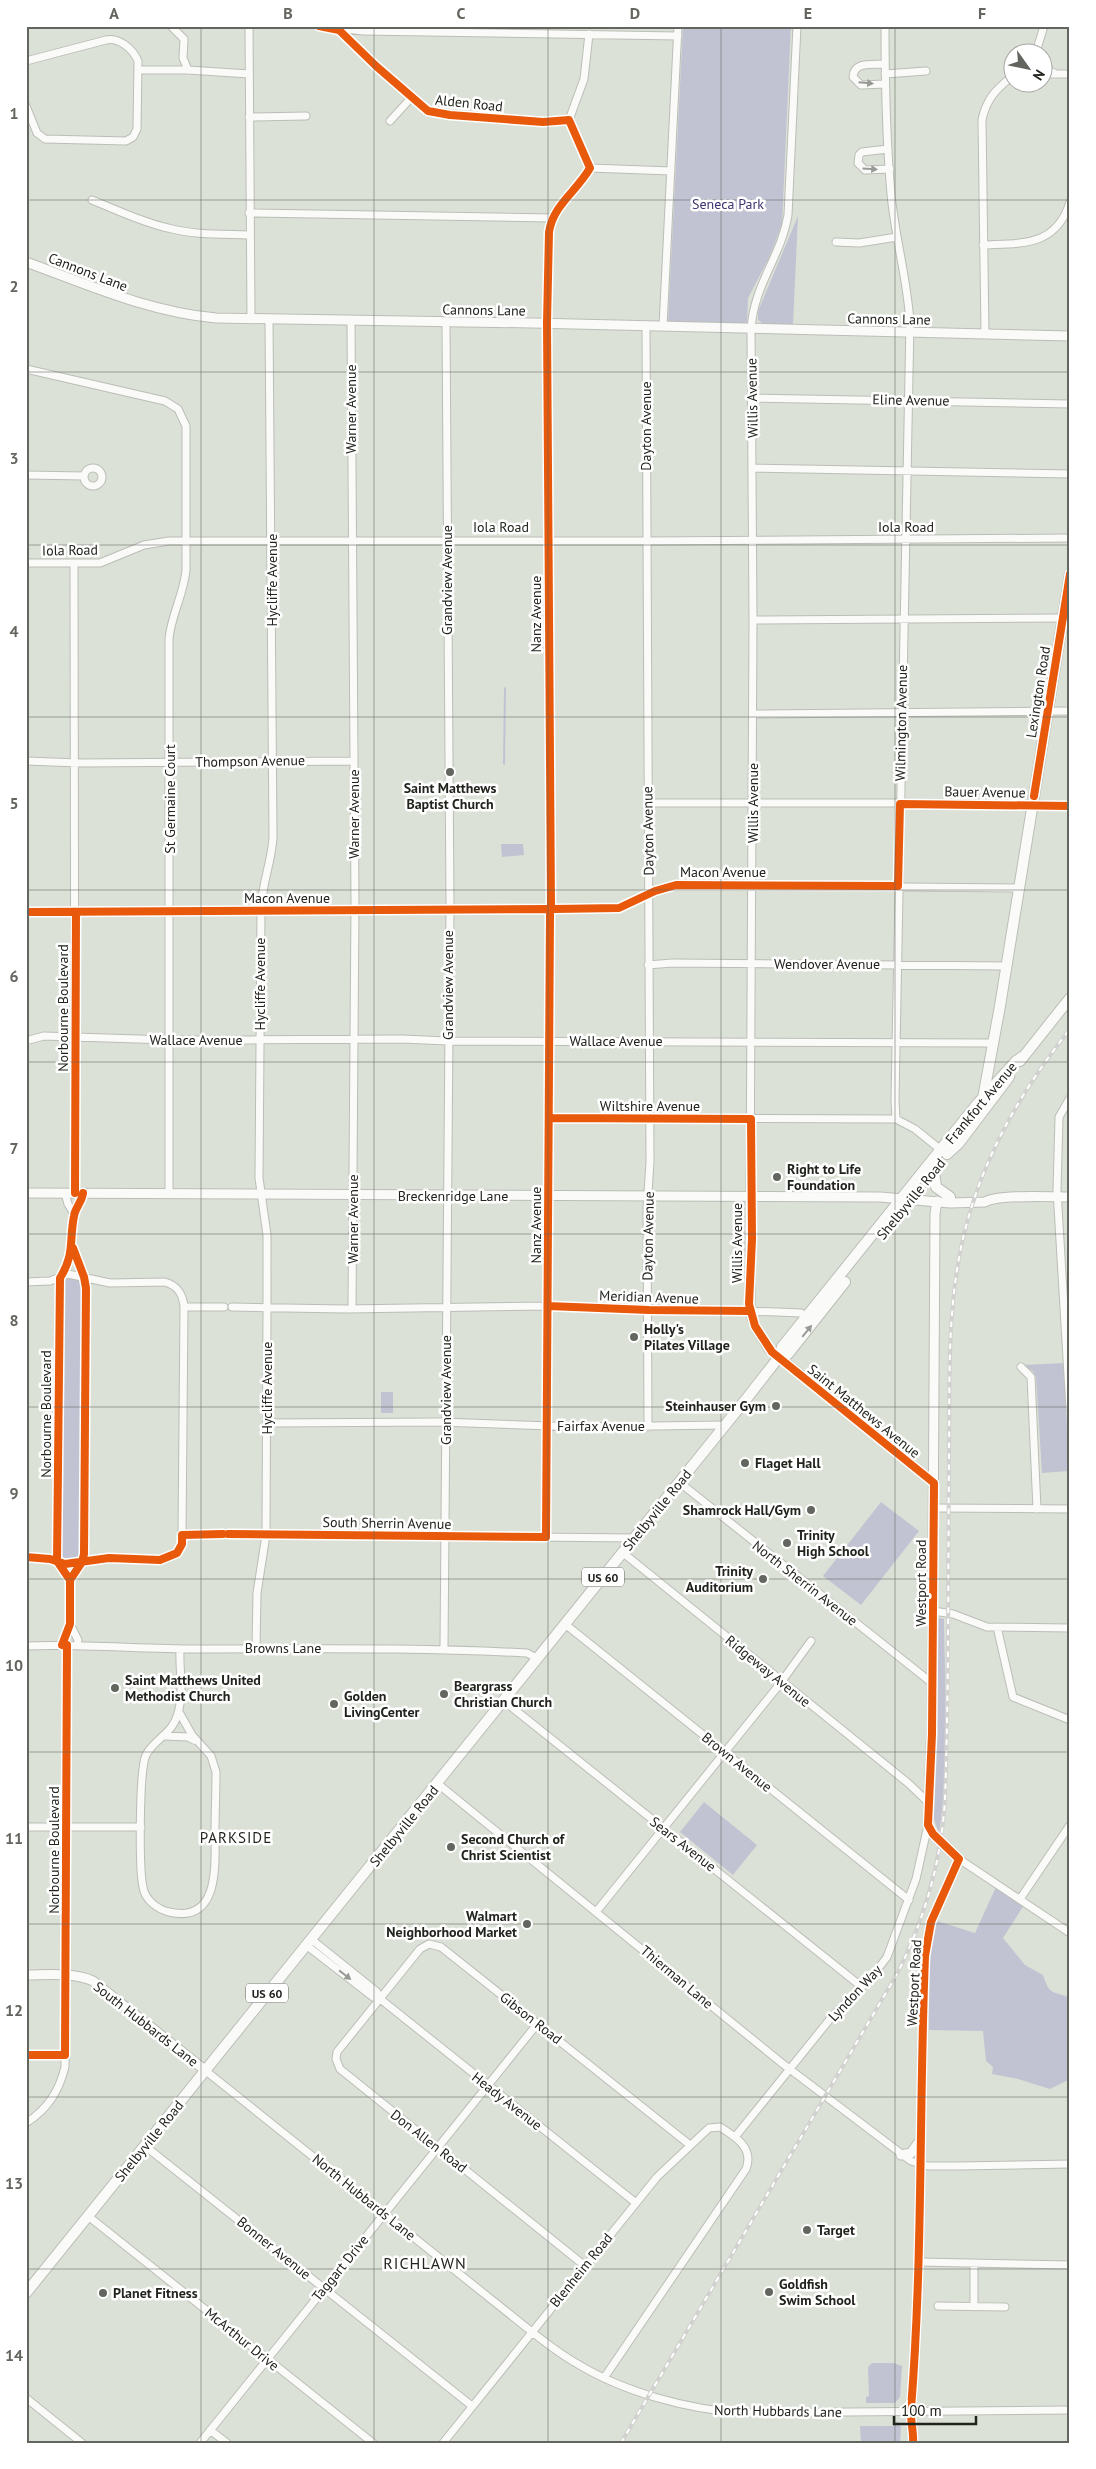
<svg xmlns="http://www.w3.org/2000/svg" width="1096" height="2469" font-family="'PT Sans',sans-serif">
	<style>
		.green { fill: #c2c3d2 }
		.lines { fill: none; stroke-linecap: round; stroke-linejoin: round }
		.minor-casing { stroke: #bbbeb6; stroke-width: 9 }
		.tertiary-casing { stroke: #bbbeb6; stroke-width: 11 }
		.secondary-casing { stroke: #bbbeb6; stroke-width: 11 }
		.primary-casing { stroke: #bbbeb6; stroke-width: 12 }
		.minor { stroke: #fafaf9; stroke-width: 7 }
		.tertiary { stroke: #fafaf9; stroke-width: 9 }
		.secondary { stroke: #fafaf9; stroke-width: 9 }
		.primary { stroke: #fafaf9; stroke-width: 10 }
		.rail-casing { stroke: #d1d2cf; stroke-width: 4 }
		.rail { stroke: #fff; stroke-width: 2; stroke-dasharray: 5.5; stroke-linecap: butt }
		.cycleway-casing { stroke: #fff; stroke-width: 11 }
		.cycleway { stroke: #e8590c; stroke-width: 8 }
		.oneway { fill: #989a96 }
		.grid { fill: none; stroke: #62665e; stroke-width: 1; stroke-opacity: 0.55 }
		.poi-dot { fill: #62665e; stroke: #fff; stroke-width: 2 }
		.labels { text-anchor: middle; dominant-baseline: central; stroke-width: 5; stroke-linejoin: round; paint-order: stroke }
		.shield { fill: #fff; stroke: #646661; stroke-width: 1 }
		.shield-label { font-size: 12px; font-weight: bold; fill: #21241d }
		.street-label { font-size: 14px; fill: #21241d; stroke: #fff }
		.park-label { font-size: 14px; fill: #3b336f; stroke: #fff }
		.poi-label { font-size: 14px; font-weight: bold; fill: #21241d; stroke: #fff; text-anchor: start }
		.neighbourhood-label { font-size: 15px; letter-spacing: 1px; fill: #21241d; stroke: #fff }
		.quarter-label { font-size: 16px; letter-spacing: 1px; fill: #21241d; stroke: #fff }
		.neatline { fill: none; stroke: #62665e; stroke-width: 2 }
		.grid-label { font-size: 16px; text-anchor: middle; font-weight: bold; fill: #62665e }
	</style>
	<rect width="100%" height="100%" fill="#dce1d7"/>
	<!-- green -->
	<path class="green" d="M 683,26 L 791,26 L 782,224 L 769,258 L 748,298 L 747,324 L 668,322 Z
		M 798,216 L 793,325 L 765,325 L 758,320 L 758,311 Z
		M 504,687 L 506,688 L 505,765 L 503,764 Z
		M 501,844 L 523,844 L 524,855 L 502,857 Z
		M 69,1276 L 80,1278 L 84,1287 L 82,1547 L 78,1559 L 66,1561 L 60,1554 L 63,1281 Z
		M 1064,1363 L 1069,1471 L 1042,1473 L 1036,1377 L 1033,1371 L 1023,1365 Z
		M 381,1392 L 393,1392 L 393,1413 L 381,1413 Z
		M 881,1502 L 919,1531 L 861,1605 L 823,1576 Z
		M 939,1618 L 944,1619 C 945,1690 949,1764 939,1834 L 933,1816 L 937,1621 Z
		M 704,1802 L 757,1845 L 733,1875 L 680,1832 Z
		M 996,1887 L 1024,1905 L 1003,1938 L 1025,1965 L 1043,1975 C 1050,1997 1053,1990 1070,1998 L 1070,2079 L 1050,2089 L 1018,2079 L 992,2074 L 993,2067 L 986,2061 L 983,2031 L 929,2030 L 929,1959 L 937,1921 L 975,1933 Z
		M 872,2363 L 894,2363 L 902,2366 L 900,2397 L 895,2403 L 866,2403 L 866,2397 L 869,2396 L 868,2367 Z
		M 897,2421 L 901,2427 L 900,2443 L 861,2443 L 860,2426 L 893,2426 Z"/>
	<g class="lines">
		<defs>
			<path id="minor" d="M 171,26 L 184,39 L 183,58 L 188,70
				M 249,26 L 251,319
				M 319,26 L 363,31 L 678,36
				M 885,26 C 885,82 886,138 891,194 C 895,237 907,278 910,322 L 895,1100 L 896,1119 L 915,1129 L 941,1150
				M 339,30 L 376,66 L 428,111 L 450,115 L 543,122 L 569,120
				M 1036,52 L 1044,26
				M 26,61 L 106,40 C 119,37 133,49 138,61 L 137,129 L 133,137 L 126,141 L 45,139 L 37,133 L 26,106
				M 1044,63 L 1050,71 L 1056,74
				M 885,64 C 872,65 854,61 853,77 L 861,85 L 885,84
				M 138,70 L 188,70 L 249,74
				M 885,74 L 926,71
				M 1044,74 L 1070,74
				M 249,117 L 306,116
				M 390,121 L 411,98
				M 888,149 L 862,152 L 859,155 L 858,163 L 865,170 L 890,169
				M 590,168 L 671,171
				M 92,200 C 117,210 141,222 168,228 C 194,235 222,234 249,235
				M 249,213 L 551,218
				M 836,242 L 859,243 L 897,237
				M 983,245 C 1022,243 1056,247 1070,202
				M 351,320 L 355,904 L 352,1308
				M 646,326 L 650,1162 L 647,1208 L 648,1427
				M 663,326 L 678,26
				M 985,334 L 982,120 C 986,99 997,88 1014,75
				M 26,369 L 165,401 L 178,409 L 186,426 L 186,570 C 184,594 171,615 169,639 L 169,1194
				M 752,398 L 1070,404
				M84 477a9 9 0 1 1 18 0a9 9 0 1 1-18 0Z
				M 752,468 L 1070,474
				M 26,475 L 84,476
				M 26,563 L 100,563 L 144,545 L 169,541 L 647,541 L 1070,538
				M 74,563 L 75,1193
				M 753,620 L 1070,618
				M 753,714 L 1070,711
				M 26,761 L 79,763 L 354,761
				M 648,803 L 894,803 L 1070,806
				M 551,905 L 547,323 L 549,232 C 553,205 577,191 590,168 L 569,120 L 584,79 L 589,34
				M 554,909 L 619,908 L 655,891 L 676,885 L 1019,888
				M 26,912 L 547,909
				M 648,965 L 672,963 L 1006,966
				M 29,1040 L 44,1036 L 169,1040 L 402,1039 L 448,1041 L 994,1043
				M 1070,1098 L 1059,1117 L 1057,1190 L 1070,1409
				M 549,1118 L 896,1119
				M 65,1193 L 68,1204 L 74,1214
				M 750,1197 L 753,620 L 751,329 C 754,284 781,257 788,215 L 797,26
				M 26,1282 L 50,1281 L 68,1274 L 110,1283 L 165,1282 C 178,1286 183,1294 184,1307 L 182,1535 L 182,1544 L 177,1553 L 160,1560 L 109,1558 L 65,1564 L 50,1559 L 26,1557
				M 184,1307 L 224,1307
				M 232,1307 L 346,1309 L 548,1306 L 777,1312 L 801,1313 L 807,1318
				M 1021,1367 L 1031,1377 L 1037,1509
				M 267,1423 L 440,1422 L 580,1427 L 725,1425
				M 679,1482 L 932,1683
				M 934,1508 L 1070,1509
				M 228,1534 L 635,1538
				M 182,1535 L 223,1534
				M 546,1537 L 550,913
				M 622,1552 L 908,1783 L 930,1804
				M 70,1580 L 57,1561 L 60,1278 C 75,1254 69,1241 74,1216 C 75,1208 82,1202 83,1193
				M 933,1611 L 953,1614 L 987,1627 L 1070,1628
				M 70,1624 L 78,1640 L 77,1646
				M 565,1624 L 909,1900
				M 997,1627 L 1013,1697 L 1070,1720
				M 62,1645 L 70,1624 L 70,1580 L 82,1562 L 84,1554 L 86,1288 L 84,1277 L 73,1248
				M 26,1646 C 83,1644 140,1649 197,1649 C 307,1649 417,1647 527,1653 L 538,1659
				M 256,1648 L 257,1593 L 266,1535 L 267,1309 L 267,1235 L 259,1178 L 261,911 C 261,885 272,862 273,837 L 269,320
				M 444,1648 L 450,905 L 446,322
				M 504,1701 L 862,1987
				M 179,1712 L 192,1735 L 211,1756 L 216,1772 C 216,1793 215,1813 215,1833 C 215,1865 220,1924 169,1912 C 157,1909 145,1900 143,1887 C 139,1869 139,1770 146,1755 C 155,1738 173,1734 178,1713 C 184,1694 179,1669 180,1649
				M 165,1736 L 188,1737 L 194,1740
				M 438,1784 L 783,2064 L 911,2161 L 928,2166 L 958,2166 L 1070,2164
				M 26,1827 L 141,1827
				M 959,1859 L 1070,1933
				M 1020,1899 L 1070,1825
				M 596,1912 L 779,1685 L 811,1641
				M 306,1945 L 373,1997 L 379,1998 L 377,1992 L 311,1939
				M 379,1998 L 636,2203
				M 26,2055 L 65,2055
				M 206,2071 L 532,2332 C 546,2343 560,2354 576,2363 C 623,2392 689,2410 744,2413 L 1070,2410
				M 26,2123 C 48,2109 59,2091 65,2067 L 67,1645
				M 735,2137 L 830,2019 L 871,1978 L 887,1957 L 916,1879 L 928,1825
				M 145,2146 L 472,2406
				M 88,2216 L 373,2443
				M 919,2262 L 1070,2265
				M 585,2266 L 340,2069 L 336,2059 L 337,2052 L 420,1949 L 429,1944 L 441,1947 L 690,2145
				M 938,2306 L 1005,2307
				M 974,2307 L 974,2263
				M 26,2398 L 82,2443
				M 210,2430 L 227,2443
				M 200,2443 L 538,2023
				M 443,2443 L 657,2177 L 709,2128 L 720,2127 C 736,2137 754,2148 746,2169 L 604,2378"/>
			<path id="tertiary" d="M 26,1975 C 47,1975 74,1972 93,1981 L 206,2071"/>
			<path id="secondary" d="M 26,262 C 89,285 149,312 216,318 L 532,323 L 1070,336
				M 26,1193 L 880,1197 L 950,1203 L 985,1202 C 998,1194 1052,1197 1070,1197
				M 750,1197 L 750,1311 L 755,1326 L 769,1349 L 934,1483
				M 901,2155 L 911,2153 L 919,2142
				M 913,2443 C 914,2432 910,2420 911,2409 C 923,2258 919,2107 925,1956 L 931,1922 L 959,1859 L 933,1834 L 928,1825 L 932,1724 L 935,1214 L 937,1201"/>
			<path id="primary" d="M 1020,1061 L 1070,998
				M 983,1098 L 1000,1006 L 1070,574
				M 947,1154 L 959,1143 L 1009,1077
				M 934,1171 L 936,1187 L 950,1197
				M 779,1357 L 788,1354 L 845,1282
				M 26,2293 L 747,1398 L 779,1357 L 782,1347 L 978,1103 L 1016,1061 L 1022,1057"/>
		</defs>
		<!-- minor casing -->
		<use href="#minor" class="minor-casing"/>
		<!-- tertiary casing -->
		<use href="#tertiary" class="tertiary-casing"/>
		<!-- secondary casing -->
		<use href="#secondary" class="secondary-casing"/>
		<!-- primary casing -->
		<use href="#primary" class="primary-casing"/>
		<!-- minor -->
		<use href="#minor" class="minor"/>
		<!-- tertiary -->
		<use href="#tertiary" class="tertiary"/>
		<!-- secondary -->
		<use href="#secondary" class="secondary"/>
		<!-- primary -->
		<use href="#primary" class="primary"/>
		<defs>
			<path id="rail" d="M 621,2443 L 897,1974 C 925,1918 941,1863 945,1800 C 949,1685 948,1570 949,1455 C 950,1376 946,1296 968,1219 C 988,1148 1024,1087 1070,1029"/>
		</defs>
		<!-- rail casing -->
		<use href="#rail" class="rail-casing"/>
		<!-- rail -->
		<use href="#rail" class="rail"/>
		<defs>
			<path id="cycleway" d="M 319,26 L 339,30 L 376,66 L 428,111 L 450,115 L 543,122 L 569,120 L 590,168 C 577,191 553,205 549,232 L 547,323 L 551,905
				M 1034,796 L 1070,574
				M 554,909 L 619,908 L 655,891 L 676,885 L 898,886 L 900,804 L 1070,806
				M 26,912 L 547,909
				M 549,1118 L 751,1119 L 752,1239 L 749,1304 L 755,1326 L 772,1352 L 934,1483 L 932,1734 L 928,1825 L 933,1834 L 959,1859 L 931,1922 L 925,1956 C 919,2107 923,2258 911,2409 C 910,2420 914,2432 913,2443
				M 75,1193 L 76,912
				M 548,1306 L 649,1310 L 750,1311
				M 228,1534 L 546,1537 L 550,913
				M 26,1557 L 50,1559 L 65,1564 L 109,1558 L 160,1560 L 177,1553 L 182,1544 L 182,1535 L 223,1534
				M 70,1580 L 57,1561 L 60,1278 C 75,1254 69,1241 74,1216 C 75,1208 82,1202 83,1193
				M 62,1645 L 70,1624 L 70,1580 L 82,1562 L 84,1554 L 86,1288 L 84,1277 L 73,1248
				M 26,2055 L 65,2055 L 67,1645"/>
		</defs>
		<!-- cycleway casing -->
		<use href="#cycleway" class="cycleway-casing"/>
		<!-- cycleway -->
		<use href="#cycleway" class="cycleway"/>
	</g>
	<!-- one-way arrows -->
	<defs><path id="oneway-solid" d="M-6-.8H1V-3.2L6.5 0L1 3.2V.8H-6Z" transform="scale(1.25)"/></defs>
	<g class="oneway">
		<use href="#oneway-solid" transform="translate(866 83) rotate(5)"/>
		<use href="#oneway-solid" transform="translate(870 169) rotate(3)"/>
		<use href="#oneway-solid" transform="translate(807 1331) rotate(-51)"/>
		<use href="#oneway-solid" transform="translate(345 1975) rotate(38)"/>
	</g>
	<!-- grid -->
	<path class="grid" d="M 201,26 L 201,2443M 374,26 L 374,2443M 548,26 L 548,2443M 721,26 L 721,2443M 895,26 L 895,2443M 26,200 L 1070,200M 26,372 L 1070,372M 26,545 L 1070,545M 26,717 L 1070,717M 26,890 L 1070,890M 26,1062 L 1070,1062M 26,1234 L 1070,1234M 26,1407 L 1070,1407M 26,1579 L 1070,1579M 26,1752 L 1070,1752M 26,1924 L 1070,1924M 26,2097 L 1070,2097M 26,2269 L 1070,2269"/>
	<!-- markers -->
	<g class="poi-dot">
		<circle cx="450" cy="772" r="5"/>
		<circle cx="777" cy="1177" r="5"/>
		<circle cx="634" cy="1337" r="5"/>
		<circle cx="776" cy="1406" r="5"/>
		<circle cx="745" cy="1463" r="5"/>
		<circle cx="811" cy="1510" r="5"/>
		<circle cx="787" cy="1543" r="5"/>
		<circle cx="763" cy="1579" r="5"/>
		<circle cx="115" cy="1688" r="5"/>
		<circle cx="444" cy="1694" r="5"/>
		<circle cx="334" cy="1704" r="5"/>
		<circle cx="451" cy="1847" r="5"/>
		<circle cx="527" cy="1924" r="5"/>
		<circle cx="807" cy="2230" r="5"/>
		<circle cx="769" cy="2292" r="5"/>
		<circle cx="103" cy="2293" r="5"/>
	</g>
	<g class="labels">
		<!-- shield labels -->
		<g class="shield">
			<rect x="582" y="1567.5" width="42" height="19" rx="4"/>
			<rect x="246" y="1983.5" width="42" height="19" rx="4"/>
		</g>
		<g class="shield-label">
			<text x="603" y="1577">US 60</text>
			<text x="267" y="1993">US 60</text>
		</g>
		<!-- street labels -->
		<g class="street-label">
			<text transform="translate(469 103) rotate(6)">Alden Road</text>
			<text transform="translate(88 272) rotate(21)">Cannons Lane</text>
			<text transform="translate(484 310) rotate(1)">Cannons Lane</text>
			<text transform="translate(889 319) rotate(1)">Cannons Lane</text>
			<text transform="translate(752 398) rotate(-91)">Willis Avenue</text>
			<text transform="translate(911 400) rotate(1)">Eline Avenue</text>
			<text transform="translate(351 409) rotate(-90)">Warner Avenue</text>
			<text transform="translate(646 426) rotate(-90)">Dayton Avenue</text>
			<text x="501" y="527">Iola Road</text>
			<text x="906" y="527">Iola Road</text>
			<text transform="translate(70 550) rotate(-1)">Iola Road</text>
			<text transform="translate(272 580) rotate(-90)">Hycliffe Avenue</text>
			<text transform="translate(447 580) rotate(-90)">Grandview Avenue</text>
			<text transform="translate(536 614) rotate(-90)">Nanz Avenue</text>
			<text transform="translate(1038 692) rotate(-81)">Lexington Road</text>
			<text transform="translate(901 723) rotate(-89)">Wilmington Avenue</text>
			<text transform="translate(250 761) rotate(-1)">Thompson Avenue</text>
			<text transform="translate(985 792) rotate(1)">Bauer Avenue</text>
			<text transform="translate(170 799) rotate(-90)">St Germaine Court</text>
			<text transform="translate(753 803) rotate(-90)">Willis Avenue</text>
			<text transform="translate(354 814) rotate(-90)">Warner Avenue</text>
			<text transform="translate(648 831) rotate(-91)">Dayton Avenue</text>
			<text x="723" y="872">Macon Avenue</text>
			<text x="287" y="898">Macon Avenue</text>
			<text x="827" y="964">Wendover Avenue</text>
			<text transform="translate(260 984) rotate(-90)">Hycliffe Avenue</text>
			<text transform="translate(448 985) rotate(-90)">Grandview Avenue</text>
			<text transform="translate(63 1008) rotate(-90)">Norbourne Boulevard</text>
			<text x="196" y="1040">Wallace Avenue</text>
			<text x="616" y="1041">Wallace Avenue</text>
			<text transform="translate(981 1103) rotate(-50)">Frankfort Avenue</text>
			<text x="650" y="1106">Wiltshire Avenue</text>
			<text x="453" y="1196">Breckenridge Lane</text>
			<text transform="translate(911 1199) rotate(-51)">Shelbyville Road</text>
			<text transform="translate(353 1219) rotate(-90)">Warner Avenue</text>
			<text transform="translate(536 1225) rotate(-90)">Nanz Avenue</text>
			<text transform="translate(648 1236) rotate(-89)">Dayton Avenue</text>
			<text transform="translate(737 1243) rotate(-90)">Willis Avenue</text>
			<text transform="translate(649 1297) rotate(2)">Meridian Avenue</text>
			<text transform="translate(267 1388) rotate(-90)">Hycliffe Avenue</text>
			<text transform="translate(446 1390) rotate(-90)">Grandview Avenue</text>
			<text transform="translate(864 1411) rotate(39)">Saint Matthews Avenue</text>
			<text transform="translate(46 1414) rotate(-90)">Norbourne Boulevard</text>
			<text x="601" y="1426">Fairfax Avenue</text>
			<text transform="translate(657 1510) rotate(-51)">Shelbyville Road</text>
			<text transform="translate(387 1523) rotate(1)">South Sherrin Avenue</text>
			<text transform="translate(805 1583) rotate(38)">North Sherrin Avenue</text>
			<text transform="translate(921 1583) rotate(-90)">Westport Road</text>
			<text x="283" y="1648">Browns Lane</text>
			<text transform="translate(768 1671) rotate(39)">Ridgeway Avenue</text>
			<text transform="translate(737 1762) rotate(39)">Brown Avenue</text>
			<text transform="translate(404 1826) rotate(-51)">Shelbyville Road</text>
			<text transform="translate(683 1844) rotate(38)">Sears Avenue</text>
			<text transform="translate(54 1850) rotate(-90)">Norbourne Boulevard</text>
			<text transform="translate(677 1977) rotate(40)">Thierman Lane</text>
			<text transform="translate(914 1983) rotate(-87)">Westport Road</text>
			<text transform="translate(855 1993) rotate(-47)">Lyndon Way</text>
			<text transform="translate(531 2018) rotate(38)">Gibson Road</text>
			<text transform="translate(146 2024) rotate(38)">South Hubbards Lane</text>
			<text transform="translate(507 2101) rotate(38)">Heady Avenue</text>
			<text transform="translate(149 2141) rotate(-51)">Shelbyville Road</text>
			<text transform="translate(429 2141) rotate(38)">Don Allen Road</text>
			<text transform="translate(364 2197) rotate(39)">North Hubbards Lane</text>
			<text transform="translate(274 2248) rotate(39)">Bonner Avenue</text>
			<text transform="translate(340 2268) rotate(-51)">Taggart Drive</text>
			<text transform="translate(581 2270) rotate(-51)">Blenheim Road</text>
			<text transform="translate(242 2339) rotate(39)">McArthur Drive</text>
			<text transform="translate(778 2411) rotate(1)">North Hubbards Lane</text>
		</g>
		<!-- park labels -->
		<g class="park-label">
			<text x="728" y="204">Seneca Park</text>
		</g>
		<!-- poi labels -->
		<g class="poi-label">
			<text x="450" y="788" text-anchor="middle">Saint Matthews<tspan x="450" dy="16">Baptist Church</tspan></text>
			<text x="787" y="1169">Right to Life<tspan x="787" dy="16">Foundation</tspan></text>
			<text x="644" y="1329">Holly's<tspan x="644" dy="16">Pilates Village</tspan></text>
			<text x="766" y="1406" text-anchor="end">Steinhauser Gym</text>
			<text x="755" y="1463">Flaget Hall</text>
			<text x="801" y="1510" text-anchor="end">Shamrock Hall/Gym</text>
			<text x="797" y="1535">Trinity<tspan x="797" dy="16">High School</tspan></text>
			<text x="753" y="1571" text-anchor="end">Trinity<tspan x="753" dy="16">Auditorium</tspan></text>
			<text x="125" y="1680">Saint Matthews United<tspan x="125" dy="16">Methodist Church</tspan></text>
			<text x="454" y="1686">Beargrass<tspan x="454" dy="16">Christian Church</tspan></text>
			<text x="344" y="1696">Golden<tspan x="344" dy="16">LivingCenter</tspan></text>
			<text x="461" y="1839">Second Church of<tspan x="461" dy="16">Christ Scientist</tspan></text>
			<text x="517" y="1916" text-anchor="end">Walmart<tspan x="517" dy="16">Neighborhood Market</tspan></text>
			<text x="817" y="2230">Target</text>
			<text x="779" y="2284">Goldfish<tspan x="779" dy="16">Swim School</tspan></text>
			<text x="113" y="2293">Planet Fitness</text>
		</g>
		<!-- neighbourhood labels -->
		<g class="neighbourhood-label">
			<text x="236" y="1837">PARKSIDE</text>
		</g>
		<!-- quarter labels -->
		<g class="quarter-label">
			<text x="425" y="2263">RICHLAWN</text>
		</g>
	</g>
	<!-- border -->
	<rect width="1096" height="2469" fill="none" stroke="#ffffff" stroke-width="55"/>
	<!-- north arrow -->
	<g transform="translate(1028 68) rotate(123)"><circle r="24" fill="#ffffff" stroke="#a6a7a5"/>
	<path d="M0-4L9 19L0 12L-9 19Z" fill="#62665e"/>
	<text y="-8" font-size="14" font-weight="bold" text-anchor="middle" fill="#21241d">N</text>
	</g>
	<!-- scale -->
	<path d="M894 2416v8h82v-8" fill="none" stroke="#21241d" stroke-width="2.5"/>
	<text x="901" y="2416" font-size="15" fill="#21241d" stroke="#ffffff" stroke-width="4" paint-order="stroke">100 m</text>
	<rect x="28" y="28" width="1040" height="2414" class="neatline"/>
	<g class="grid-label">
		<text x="114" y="19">A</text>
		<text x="288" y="19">B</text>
		<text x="461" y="19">C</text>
		<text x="635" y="19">D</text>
		<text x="808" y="19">E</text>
		<text x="982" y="19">F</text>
		<text x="14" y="119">1</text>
		<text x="14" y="292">2</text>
		<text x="14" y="464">3</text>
		<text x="14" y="637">4</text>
		<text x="14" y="809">5</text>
		<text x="14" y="982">6</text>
		<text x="14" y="1154">7</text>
		<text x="14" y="1326">8</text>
		<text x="14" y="1499">9</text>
		<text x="14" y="1671">10</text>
		<text x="14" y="1844">11</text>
		<text x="14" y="2016">12</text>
		<text x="14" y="2189">13</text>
		<text x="14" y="2361">14</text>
	</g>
</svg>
